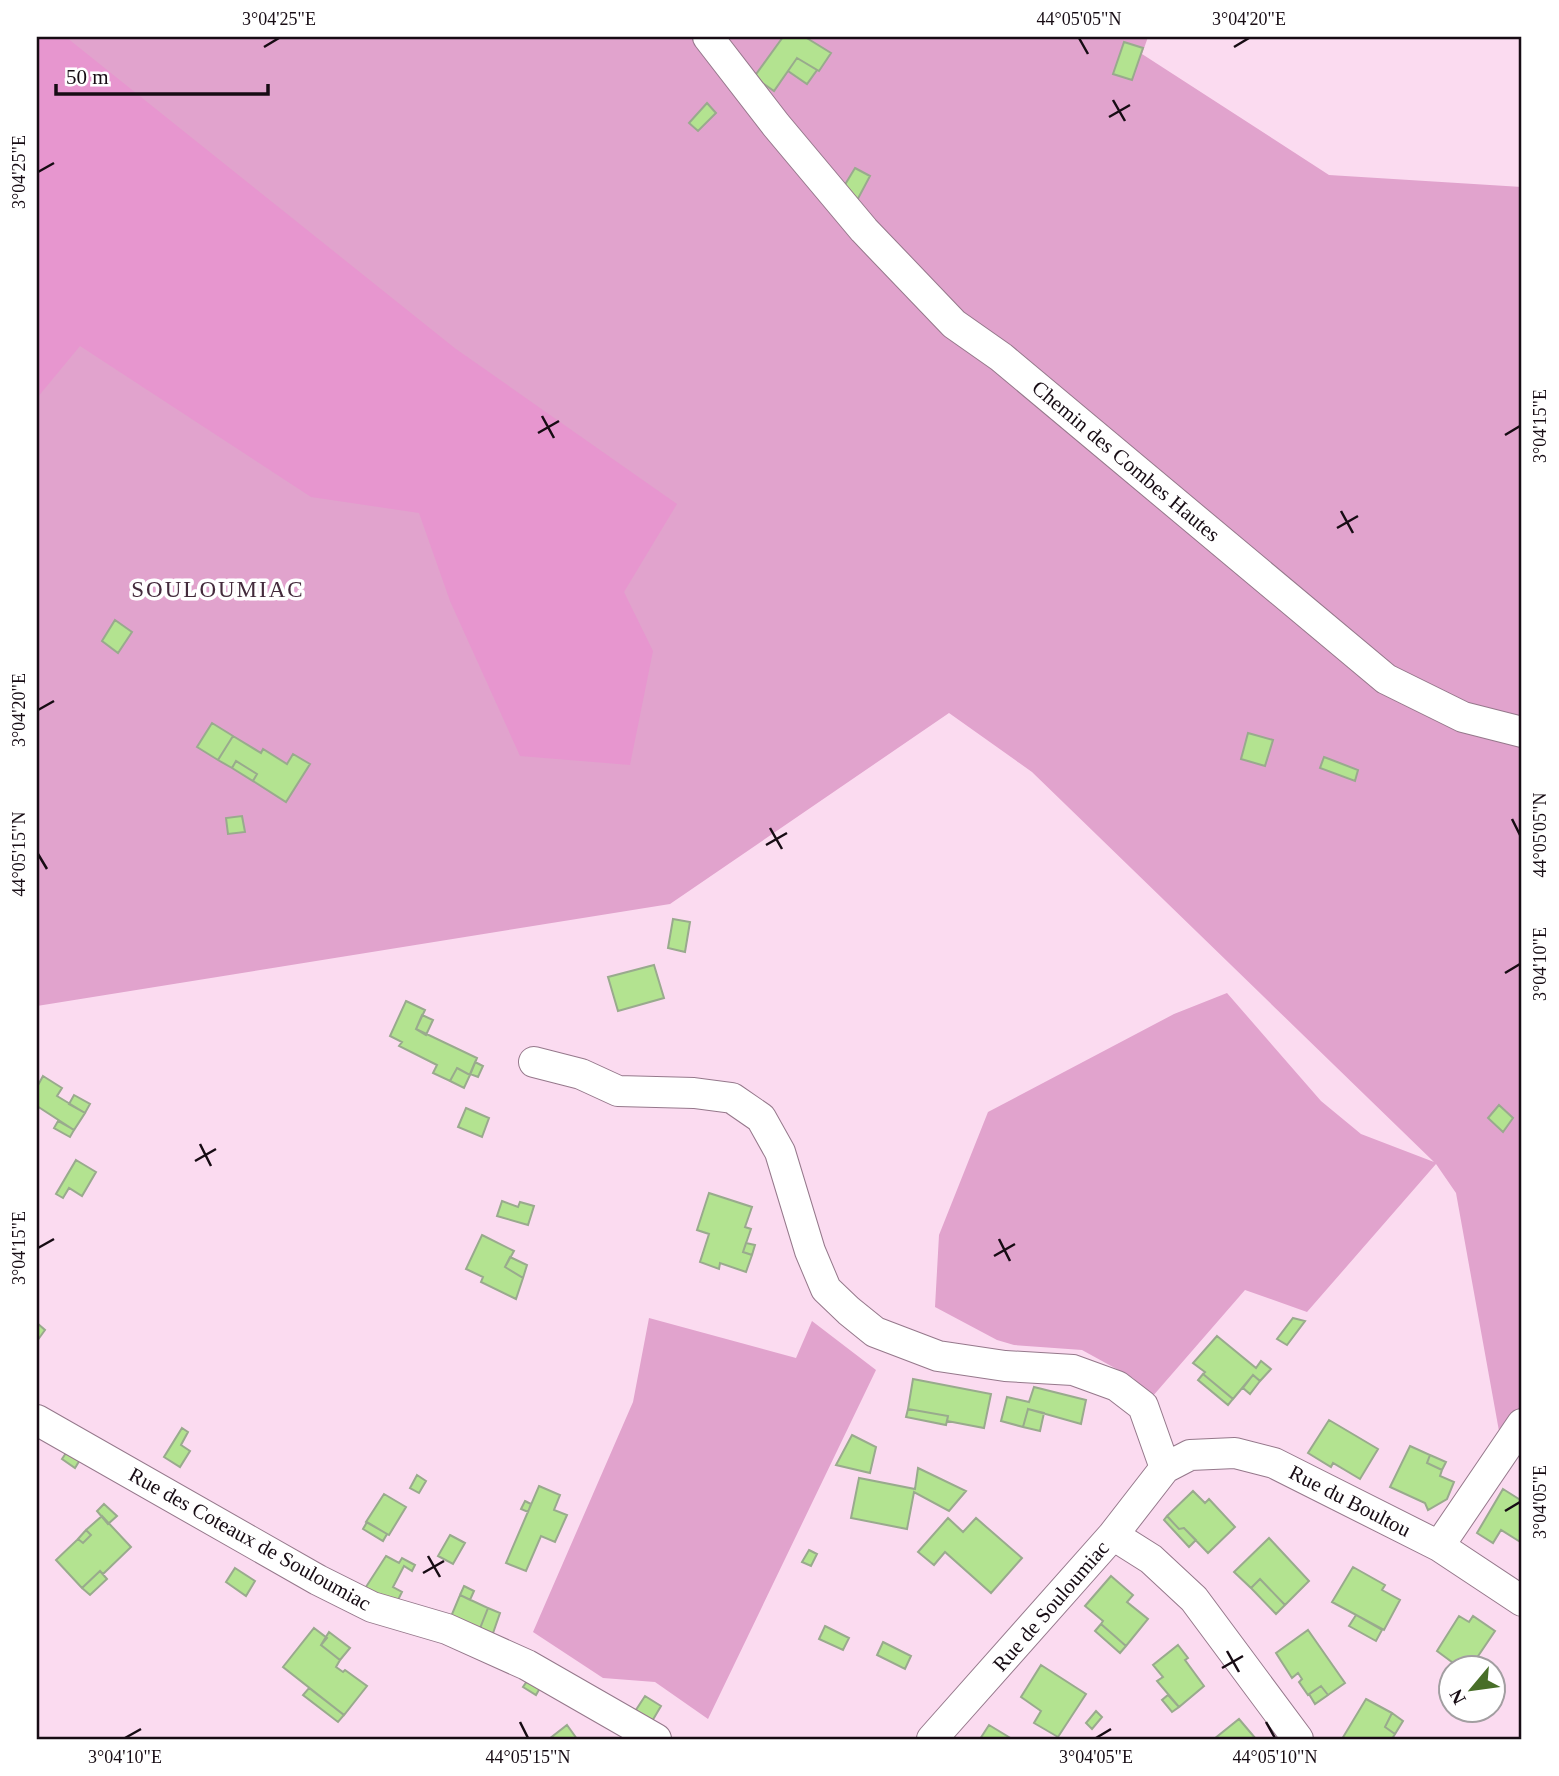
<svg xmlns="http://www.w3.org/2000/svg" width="1559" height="1776" font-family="Georgia,serif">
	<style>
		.green { fill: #e1a3cd }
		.forest { fill: #e796cf }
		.building { fill: #b3e390; stroke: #99aa8d; stroke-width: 2 }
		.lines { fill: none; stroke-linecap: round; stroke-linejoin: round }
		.minor-casing { stroke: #95788b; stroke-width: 32 }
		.minor { stroke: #fff; stroke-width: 30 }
		.ticks { fill: none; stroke: #170c14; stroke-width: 2.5 }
		.labels { text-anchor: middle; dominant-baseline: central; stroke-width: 7; stroke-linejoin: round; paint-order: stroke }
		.street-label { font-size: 21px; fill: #170c14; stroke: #fff }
		.neighbourhood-label { font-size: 23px; letter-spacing: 2px; fill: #432a3b; stroke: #fff }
		.neatline { fill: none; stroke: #170c14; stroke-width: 2.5 }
		.ticks-label { font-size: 18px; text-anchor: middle; fill: #170c14 }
	</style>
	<rect width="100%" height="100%" fill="#fbdbf0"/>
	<!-- green -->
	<path class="green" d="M 37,37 L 1148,37 L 1142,54 L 1329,175 L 1522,187 L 1522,1445 L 1499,1431 L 1456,1193 L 1436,1164 L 1307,1312 L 1245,1290 L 1152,1397 L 1133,1378 L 1082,1350 L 1014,1345 L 997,1340 L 935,1307 L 939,1235 L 988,1112 L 1174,1014 L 1227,993 L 1321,1101 L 1361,1134 L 1434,1162 L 1032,772 L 949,713 L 670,904 L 37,1006 Z
		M 649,1318 L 796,1358 L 812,1321 L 876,1370 L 708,1719 L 655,1682 L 603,1678 L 533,1632 L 633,1402 Z"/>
	<!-- forest -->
	<path class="forest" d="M 37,37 L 66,37 L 456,349 L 677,504 L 624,592 L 653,651 L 630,765 L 520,756 L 450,601 L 419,513 L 311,497 L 80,346 L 37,398 Z"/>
	<!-- building -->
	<path class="building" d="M 783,37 L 805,37 L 831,53 L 819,71 L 797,58 L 774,91 L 754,77 Z
		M 1124,42 L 1143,48 L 1132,80 L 1113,74 Z
		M 797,58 L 817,70 L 807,84 L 788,71 Z
		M 707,103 L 716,113 L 698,131 L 689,123 Z
		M 855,168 L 870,176 L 853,208 L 840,193 Z
		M 115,620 L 132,632 L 118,653 L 102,641 Z
		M 212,723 L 233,736 L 218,760 L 197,747 Z
		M 1248,733 L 1273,740 L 1265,766 L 1241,759 Z
		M 233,736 L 261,753 L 263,749 L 287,764 L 293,754 L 310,764 L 286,802 L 253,781 L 257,774 L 236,761 L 232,768 L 218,760 Z
		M 1324,757 L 1358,770 L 1355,781 L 1320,768 Z
		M 236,761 L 257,774 L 253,781 L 232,768 Z
		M 242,816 L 245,832 L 228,834 L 226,818 Z
		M 673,919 L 690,922 L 685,952 L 668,948 Z
		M 654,965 L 664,998 L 618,1011 L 608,977 Z
		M 406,1001 L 425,1010 L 416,1029 L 477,1058 L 470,1075 L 457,1068 L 450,1081 L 433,1073 L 437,1065 L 399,1046 L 402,1042 L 390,1036 Z
		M 422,1015 L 433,1020 L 426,1035 L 416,1029 Z
		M 475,1062 L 483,1066 L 478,1077 L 470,1074 Z
		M 457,1068 L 470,1075 L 464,1088 L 450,1081 Z
		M 43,1076 L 62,1088 L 57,1096 L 85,1113 L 74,1130 L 37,1106 L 37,1087 Z
		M 74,1095 L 90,1104 L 85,1113 L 69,1104 Z
		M 1499,1105 L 1513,1118 L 1503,1132 L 1488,1118 Z
		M 466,1108 L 489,1118 L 482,1137 L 458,1127 Z
		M 58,1121 L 74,1130 L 70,1137 L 54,1128 Z
		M 76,1160 L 96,1172 L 82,1196 L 69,1188 L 63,1198 L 56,1194 Z
		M 709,1193 L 752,1207 L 745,1227 L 751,1229 L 743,1252 L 752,1255 L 746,1272 L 720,1263 L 719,1269 L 700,1262 L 709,1234 L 697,1230 Z
		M 502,1201 L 518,1207 L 520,1202 L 534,1206 L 528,1225 L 497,1216 Z
		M 482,1235 L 514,1251 L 505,1267 L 523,1278 L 516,1299 L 481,1282 L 483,1277 L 466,1269 Z
		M 746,1243 L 755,1245 L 752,1255 L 743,1252 Z
		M 510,1257 L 527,1265 L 523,1278 L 505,1267 Z
		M 1293,1318 L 1305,1321 L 1287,1345 L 1277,1339 Z
		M 37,1323 L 45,1330 L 37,1341 Z
		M 1217,1336 L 1256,1368 L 1261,1361 L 1271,1369 L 1260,1381 L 1253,1375 L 1233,1399 L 1203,1374 L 1205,1372 L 1193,1363 Z
		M 1203,1374 L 1233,1399 L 1228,1405 L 1198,1380 Z
		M 1253,1375 L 1260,1381 L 1250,1394 L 1243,1388 Z
		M 913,1379 L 991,1394 L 984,1428 L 947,1421 L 948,1416 L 908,1409 Z
		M 1034,1387 L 1086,1400 L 1081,1424 L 1028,1409 L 1023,1427 L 1001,1421 L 1007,1397 L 1029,1402 Z
		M 908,1409 L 948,1416 L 946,1425 L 906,1417 Z
		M 1028,1409 L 1044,1413 L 1040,1431 L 1023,1427 Z
		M 1329,1420 L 1378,1449 L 1360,1479 L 1333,1463 L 1331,1467 L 1308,1453 Z
		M 182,1428 L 188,1432 L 181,1445 L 190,1451 L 180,1467 L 164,1457 Z
		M 852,1435 L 876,1447 L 870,1473 L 836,1465 Z
		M 1410,1446 L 1430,1455 L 1427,1463 L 1442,1470 L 1440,1476 L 1454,1482 L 1447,1499 L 1428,1510 L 1425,1503 L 1390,1487 Z
		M 68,1450 L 81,1458 L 75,1468 L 62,1459 Z
		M 1430,1455 L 1446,1462 L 1442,1470 L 1427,1463 Z
		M 918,1468 L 966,1491 L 949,1511 L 914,1492 L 907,1529 L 851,1518 L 859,1478 L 915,1489 Z
		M 417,1475 L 426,1481 L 419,1493 L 410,1488 Z
		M 539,1486 L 560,1495 L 554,1510 L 567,1515 L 555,1542 L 541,1536 L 526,1571 L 506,1563 Z
		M 1503,1489 L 1522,1501 L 1522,1543 L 1501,1530 L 1493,1543 L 1477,1533 Z
		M 1193,1491 L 1205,1503 L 1209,1499 L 1235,1527 L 1208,1553 L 1184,1528 L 1179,1529 L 1167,1516 Z
		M 384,1494 L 406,1507 L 389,1535 L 366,1522 Z
		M 525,1501 L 531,1504 L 528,1512 L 521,1509 Z
		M 104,1504 L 117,1516 L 108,1524 L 97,1511 Z
		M 102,1516 L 131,1547 L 103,1574 L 100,1571 L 82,1588 L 56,1560 L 78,1539 L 83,1543 L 91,1535 L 86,1530 Z
		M 1167,1516 L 1179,1529 L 1184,1528 L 1196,1540 L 1189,1547 L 1164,1520 Z
		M 948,1518 L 963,1532 L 976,1518 L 1022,1558 L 991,1593 L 945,1552 L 934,1565 L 918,1552 Z
		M 367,1522 L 387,1534 L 383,1541 L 363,1529 Z
		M 86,1530 L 91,1535 L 83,1543 L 78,1539 Z
		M 450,1535 L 465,1543 L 453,1564 L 438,1556 Z
		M 1269,1538 L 1309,1581 L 1285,1605 L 1260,1579 L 1251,1588 L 1234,1572 Z
		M 809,1550 L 817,1554 L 811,1566 L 802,1562 Z
		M 386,1556 L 399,1563 L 402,1558 L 415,1565 L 412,1571 L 404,1566 L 393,1587 L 402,1592 L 395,1606 L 364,1590 Z
		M 1353,1567 L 1385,1585 L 1382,1590 L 1400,1600 L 1384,1630 L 1332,1602 Z
		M 235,1568 L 255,1581 L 246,1596 L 226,1582 Z
		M 100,1571 L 107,1579 L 90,1595 L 82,1588 Z
		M 1111,1576 L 1133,1595 L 1127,1602 L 1148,1619 L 1126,1646 L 1101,1624 L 1103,1621 L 1085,1606 Z
		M 1260,1579 L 1285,1605 L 1276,1614 L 1251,1588 Z
		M 464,1586 L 474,1591 L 470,1600 L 460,1595 Z
		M 460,1595 L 488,1608 L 479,1631 L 450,1619 Z
		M 488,1608 L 500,1613 L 492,1636 L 479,1631 Z
		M 1356,1615 L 1382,1630 L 1376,1641 L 1349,1626 Z
		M 1459,1616 L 1469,1622 L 1473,1616 L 1495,1631 L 1470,1668 L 1460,1668 L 1437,1651 Z
		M 1101,1624 L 1126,1646 L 1120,1653 L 1095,1631 Z
		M 825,1626 L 849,1638 L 843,1650 L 819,1639 Z
		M 314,1628 L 327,1638 L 321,1645 L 340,1660 L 336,1667 L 343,1672 L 345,1670 L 367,1686 L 344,1715 L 283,1667 Z
		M 1308,1630 L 1345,1683 L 1328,1695 L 1321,1686 L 1308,1695 L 1299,1682 L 1302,1679 L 1298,1673 L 1292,1678 L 1276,1653 Z
		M 329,1632 L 350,1648 L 340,1660 L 321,1645 Z
		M 883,1642 L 911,1656 L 905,1669 L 877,1655 Z
		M 1178,1645 L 1188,1658 L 1185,1660 L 1204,1686 L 1179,1707 L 1157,1681 L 1163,1677 L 1153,1665 Z
		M 1041,1665 L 1086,1694 L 1058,1737 L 1034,1723 L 1041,1711 L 1021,1697 Z
		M 527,1681 L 540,1688 L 536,1695 L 523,1687 Z
		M 1321,1686 L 1328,1695 L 1315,1704 L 1309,1694 Z
		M 309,1688 L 344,1715 L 338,1722 L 303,1695 Z
		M 1168,1695 L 1179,1707 L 1172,1712 L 1162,1700 Z
		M 645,1696 L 661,1706 L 651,1723 L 634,1713 Z
		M 1366,1699 L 1392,1713 L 1385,1727 L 1395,1734 L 1392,1739 L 1342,1739 Z
		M 1096,1711 L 1102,1717 L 1092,1729 L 1086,1723 Z
		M 1392,1713 L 1403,1721 L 1395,1734 L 1385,1727 Z
		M 1239,1719 L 1256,1739 L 1214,1739 Z
		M 567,1725 L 577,1739 L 549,1739 Z
		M 989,1725 L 1012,1739 L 980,1739 Z"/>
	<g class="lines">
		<defs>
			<path id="minor" d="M 708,37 L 776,125 L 864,230 L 954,324 L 1001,357 L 1386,679 L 1463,717 L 1522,732
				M 534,1062 L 581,1074 L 618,1091 L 694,1093 L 732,1098 L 761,1118 L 780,1152 L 810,1251 L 826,1289 L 849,1311 L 875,1332 L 938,1356 L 1005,1366 L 1073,1370 L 1117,1386 L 1143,1406 L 1165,1468
				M 37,1420 L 318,1580 L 372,1607 L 447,1629 L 527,1665 L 656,1739
				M 1113,1535 L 1151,1559 L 1194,1599 L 1298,1739
				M 1439,1546 L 1522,1424
				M 932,1739 L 1113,1535 L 1165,1468 L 1190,1455 L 1235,1453 L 1274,1463 L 1439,1546 L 1522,1601"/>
		</defs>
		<!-- minor casing -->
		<use href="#minor" class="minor-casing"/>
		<!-- minor -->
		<use href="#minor" class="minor"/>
	</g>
	<!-- ticks -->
	<path class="ticks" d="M 1079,38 L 1088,54M 264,47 L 279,38M 1234,47 L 1249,38M 1113,100 L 1125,121M 1109,117 L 1130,105M 38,172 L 54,163M 542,416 L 554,438M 538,433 L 559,421M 1505,435 L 1520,426M 1341,511 L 1353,533M 1337,528 L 1358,516M 38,710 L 54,701M 1512,819 L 1520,835M 770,828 L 782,849M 766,845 L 787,833M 38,854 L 47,869M 1505,973 L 1520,964M 200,1144 L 211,1166M 195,1161 L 216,1149M 999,1239 L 1010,1261M 38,1248 L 54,1239M 994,1256 L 1015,1244M 1505,1511 L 1520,1502M 428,1556 L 440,1577M 423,1573 L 444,1561M 1227,1651 L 1239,1672M 1222,1668 L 1243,1656M 520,1722 L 528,1738M 1266,1722 L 1275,1738M 125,1738 L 141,1729M 1096,1738 L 1111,1729"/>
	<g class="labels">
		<!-- street labels -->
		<g class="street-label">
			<text transform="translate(1126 461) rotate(40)">Chemin des Combes Hautes</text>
			<text transform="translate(1350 1501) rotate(27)">Rue du Boultou</text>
			<text transform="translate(250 1539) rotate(29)">Rue des Coteaux de Souloumiac</text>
			<text transform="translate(1051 1606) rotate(-49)">Rue de Souloumiac</text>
		</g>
		<!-- neighbourhood labels -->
		<g class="neighbourhood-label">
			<text x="218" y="589">SOULOUMIAC</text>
		</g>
	</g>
	<!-- border -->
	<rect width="1559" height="1776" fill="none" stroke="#ffffff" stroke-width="77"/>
	<!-- north arrow -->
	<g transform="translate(1472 1689) rotate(241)"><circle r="33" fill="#ffffff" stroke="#a29ea1" stroke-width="2"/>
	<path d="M0-5L12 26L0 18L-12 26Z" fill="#486e28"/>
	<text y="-10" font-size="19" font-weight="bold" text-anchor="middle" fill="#170c14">N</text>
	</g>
	<!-- scale -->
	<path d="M56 84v10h212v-10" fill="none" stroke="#170c14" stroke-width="3.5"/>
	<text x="66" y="84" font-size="21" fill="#170c14" stroke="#ffffff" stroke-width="5" paint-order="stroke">50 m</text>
	<rect x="38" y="38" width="1482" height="1700" class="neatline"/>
	<g class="ticks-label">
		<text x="279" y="25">3°04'25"E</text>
		<text x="1079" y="25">44°05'05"N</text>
		<text x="1249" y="25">3°04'20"E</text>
		<text transform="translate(19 172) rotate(-90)" y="6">3°04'25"E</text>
		<text transform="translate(1540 426) rotate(-90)" y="6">3°04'15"E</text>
		<text transform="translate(19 710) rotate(-90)" y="6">3°04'20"E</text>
		<text transform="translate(1540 835) rotate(-90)" y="6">44°05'05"N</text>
		<text transform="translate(19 854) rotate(-90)" y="6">44°05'15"N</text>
		<text transform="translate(1540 964) rotate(-90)" y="6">3°04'10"E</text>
		<text transform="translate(19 1248) rotate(-90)" y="6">3°04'15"E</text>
		<text transform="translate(1540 1502) rotate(-90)" y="6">3°04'05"E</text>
		<text x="125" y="1763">3°04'10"E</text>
		<text x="528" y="1763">44°05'15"N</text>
		<text x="1096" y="1763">3°04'05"E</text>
		<text x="1275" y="1763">44°05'10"N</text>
	</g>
</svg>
